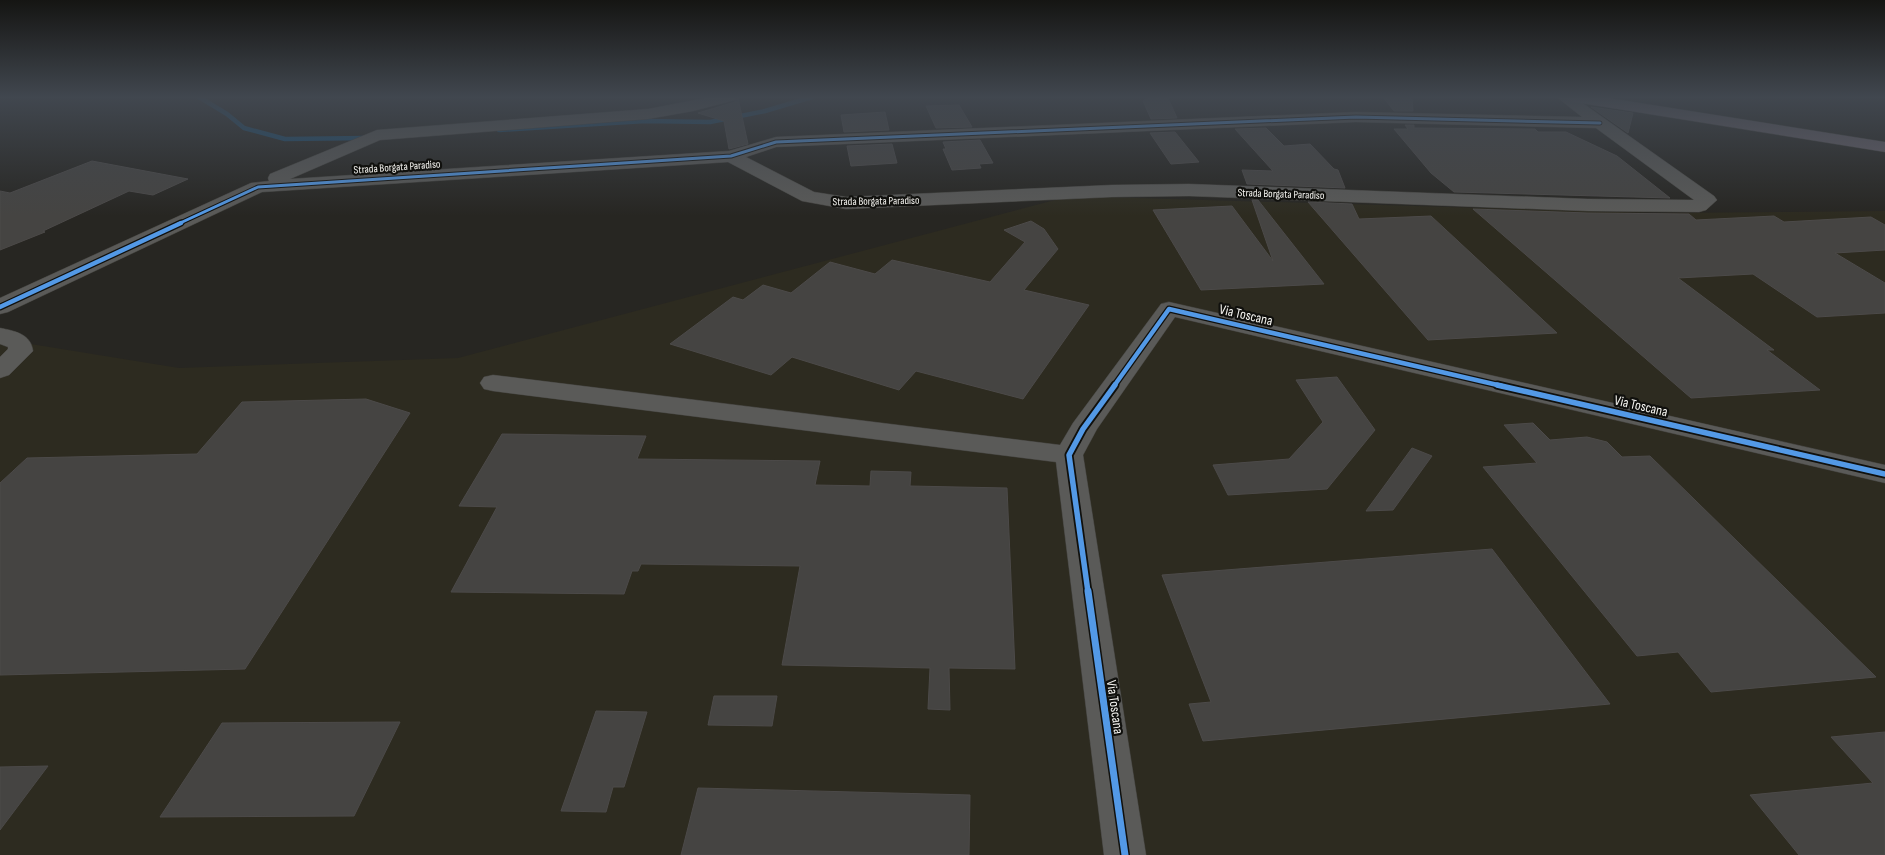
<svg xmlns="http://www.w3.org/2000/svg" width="1885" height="855" font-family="'Sofia Sans Condensed',sans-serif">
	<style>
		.built { fill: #2d2b20 }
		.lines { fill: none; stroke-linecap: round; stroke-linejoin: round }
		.stream { stroke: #1a4e73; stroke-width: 4.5 }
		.building { fill: #454442; stroke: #4c4a49 }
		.street-casing { stroke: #42413d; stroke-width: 1 }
		.highway-casing { stroke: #42413d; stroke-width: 1 }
		.street { fill: #5a5a58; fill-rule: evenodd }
		.highway { fill: #69626b; fill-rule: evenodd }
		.cycleway-far3-casing { stroke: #10100d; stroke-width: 5 }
		.cycleway-far2-casing { stroke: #10100d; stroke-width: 7 }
		.cycleway-far1-casing { stroke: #10100d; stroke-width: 9 }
		.cycleway-casing { stroke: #10100d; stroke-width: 10 }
		.cycleway-far3 { stroke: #5399e6; stroke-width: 3 }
		.cycleway-far2 { stroke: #5399e6; stroke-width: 4.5 }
		.cycleway-far1 { stroke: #5399e6; stroke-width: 5.5 }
		.cycleway { stroke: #5399e6; stroke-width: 7 }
		.labels { text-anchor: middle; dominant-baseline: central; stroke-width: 4.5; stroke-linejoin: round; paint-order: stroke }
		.far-street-label { font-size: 11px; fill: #f6f5f1; stroke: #10100d }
		.street-label { font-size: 14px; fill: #f6f5f1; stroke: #10100d }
	</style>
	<rect width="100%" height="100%" fill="#272622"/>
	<!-- built -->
	<path class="built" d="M 1070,196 L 1652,213 L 1885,211 L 1885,855 L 0,855 L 0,339 L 179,368 L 458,358 Z"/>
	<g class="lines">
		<!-- stream -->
		<path class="stream" d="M 199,97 L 227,114 L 244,128 L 285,139 L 366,138
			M 499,130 L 645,121 L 710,122 L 765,111 L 812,97"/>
	</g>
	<!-- building -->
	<path class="building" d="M 1383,97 L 1412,97 L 1413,111 L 1394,111 Z
		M 738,98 L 748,144 L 729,149 L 724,121 L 698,113 L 735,102 Z
		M 1148,98 L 1168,98 L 1177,118 L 1151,119 L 1143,101 Z
		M 959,105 L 972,127 L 936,128 L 926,106 Z
		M 1591,107 L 1633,113 L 1628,133 Z
		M 885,112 L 889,130 L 844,132 L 841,115 Z
		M 1405,125 L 1414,125 L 1414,128 L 1535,129 L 1538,132 L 1566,132 L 1617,156 L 1670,198 L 1454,192 L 1431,173 L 1394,129 L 1408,129 Z
		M 1266,128 L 1284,146 L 1310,144 L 1334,169 L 1338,170 L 1345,188 L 1247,184 L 1242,170 L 1273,171 L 1235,129 Z
		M 1175,132 L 1199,162 L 1171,164 L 1150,133 Z
		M 980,140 L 993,163 L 979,164 L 981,168 L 952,170 L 943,149 L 946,149 L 943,142 Z
		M 892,144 L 897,163 L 851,166 L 847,146 Z
		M 92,161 L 188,179 L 153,195 L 129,191 L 43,231 L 45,232 L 0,250 L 0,191 L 10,193 Z
		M 1252,200 L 1258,200 L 1324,284 L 1201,290 L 1153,210 L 1232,206 L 1273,261 Z
		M 1308,202 L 1352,204 L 1359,219 L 1431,216 L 1557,333 L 1428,340 Z
		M 1473,209 L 1588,213 L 1689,214 L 1696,220 L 1774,216 L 1784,222 L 1871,217 L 1885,225 L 1885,250 L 1835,253 L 1885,283 L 1885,313 L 1817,317 L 1753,274 L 1678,278 L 1774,350 L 1767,350 L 1820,390 L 1691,398 Z
		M 1031,221 L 1044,229 L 1058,249 L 1024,290 L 1089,305 L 1023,399 L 916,371 L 899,390 L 792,357 L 771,375 L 670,344 L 733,297 L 743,300 L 763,285 L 791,293 L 830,262 L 875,274 L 892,260 L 990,282 L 1025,242 L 1004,230 Z
		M 1337,377 L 1375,430 L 1327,489 L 1228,495 L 1213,465 L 1289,459 L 1323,422 L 1296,380 Z
		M 366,399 L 410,413 L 245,669 L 0,675 L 0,483 L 27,458 L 197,454 L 242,402 Z
		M 1533,423 L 1550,440 L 1587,437 L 1607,442 L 1622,457 L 1650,456 L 1876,677 L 1711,692 L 1678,652 L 1637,656 L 1483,467 L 1537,463 L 1504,425 Z
		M 502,434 L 646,436 L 637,459 L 820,461 L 815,485 L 870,486 L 871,471 L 911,472 L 910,486 L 1007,488 L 1015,669 L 949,668 L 950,710 L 928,709 L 930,668 L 782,665 L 800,566 L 641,564 L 638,571 L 632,571 L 624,594 L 451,592 L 497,507 L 459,506 Z
		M 1412,448 L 1432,456 L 1393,510 L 1366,511 Z
		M 1492,549 L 1610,704 L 1203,741 L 1189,704 L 1211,702 L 1162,575 Z
		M 714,696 L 777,696 L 772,726 L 708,725 Z
		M 596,711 L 647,712 L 624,787 L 613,787 L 606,812 L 561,811 Z
		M 400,722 L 354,816 L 160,817 L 222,723 Z
		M 1885,732 L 1885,855 L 1799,855 L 1750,795 L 1873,783 L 1831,737 Z
		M 48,766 L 0,830 L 0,767 Z
		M 698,788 L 970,795 L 969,855 L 681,855 Z"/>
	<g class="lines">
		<defs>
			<path id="street" d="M 711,97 L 737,97 L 735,100 L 693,111 L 648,119 L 380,140 L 290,179 L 729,151 L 776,137 L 1356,112 L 1582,117 L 1558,98 L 1574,97 L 1714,196 L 1717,200 L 1706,210 L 1699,212 L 1588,211 L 1189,196 L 1112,197 L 846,209 L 802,201 L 728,162 L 262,192 L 8,312 L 0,314 L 0,298 L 251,183 L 269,181 L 268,178 L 270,174 L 377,130 L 648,109 ZM 1356,122 L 1596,128 L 1694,200 L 1588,199 L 1189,184 L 1112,185 L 846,197 L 814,192 L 746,157 L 776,147 Z
				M 1169,302 L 1885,465 L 1885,483 L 1175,317 L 1097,429 L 1083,455 L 1146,855 L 1104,855 L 1056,462 L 493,391 L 484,389 L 480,383 L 484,377 L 493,375 L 1060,445 L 1073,423 L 1161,304 Z
				M 0,328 C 15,331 31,334 33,351 L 9,375 L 0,378 L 0,357 L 8,349 L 8,347 L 0,344 Z"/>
			<path id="highway" d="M 1566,97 L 1602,97 L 1885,142 L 1885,152 L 1574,102 L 1568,100 Z"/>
		</defs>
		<!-- street casing -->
		<use href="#street" class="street-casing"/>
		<!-- highway casing -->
		<use href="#highway" class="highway-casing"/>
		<!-- street -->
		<use href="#street" class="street"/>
		<!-- highway -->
		<use href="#highway" class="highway"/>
		<defs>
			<path id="cycleway-far3" d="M 178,224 L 258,187 L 731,156 L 776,142 L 1356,117 L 1600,123"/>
			<path id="cycleway-far2" d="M 0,307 L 181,223
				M 1114,386 L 1169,309 L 1502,386"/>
			<path id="cycleway-far1" d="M 1497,385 L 1885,474
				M 1088,592 L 1069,455 L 1083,429 L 1115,385"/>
			<path id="cycleway" d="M 1088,591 L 1125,855"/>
		</defs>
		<!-- cycleway-far3 casing -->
		<use href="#cycleway-far3" class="cycleway-far3-casing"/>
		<!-- cycleway-far2 casing -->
		<use href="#cycleway-far2" class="cycleway-far2-casing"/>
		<!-- cycleway-far1 casing -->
		<use href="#cycleway-far1" class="cycleway-far1-casing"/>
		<!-- cycleway casing -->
		<use href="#cycleway" class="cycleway-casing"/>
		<!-- cycleway-far3 -->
		<use href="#cycleway-far3" class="cycleway-far3"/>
		<!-- cycleway-far2 -->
		<use href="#cycleway-far2" class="cycleway-far2"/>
		<!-- cycleway-far1 -->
		<use href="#cycleway-far1" class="cycleway-far1"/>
		<!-- cycleway -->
		<use href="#cycleway" class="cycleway"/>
	</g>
	<!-- sky -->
	<linearGradient id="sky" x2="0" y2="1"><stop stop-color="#151513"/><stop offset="0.45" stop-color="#41474f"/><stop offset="1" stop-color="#41474f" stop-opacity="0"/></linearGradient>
	<rect width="1885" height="216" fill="url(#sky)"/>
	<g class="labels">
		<!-- far-street labels -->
		<g class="far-street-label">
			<text transform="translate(397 167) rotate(-4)">Strada Borgata Paradiso</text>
			<text transform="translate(1281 194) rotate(2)">Strada Borgata Paradiso</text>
			<text transform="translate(876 201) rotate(-1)">Strada Borgata Paradiso</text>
		</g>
		<!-- street labels -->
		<g class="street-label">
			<text transform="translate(1246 315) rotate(13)">Via Toscana</text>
			<text transform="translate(1641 406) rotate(13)">Via Toscana</text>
			<text transform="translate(1115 707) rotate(82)">Via Toscana</text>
		</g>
	</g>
</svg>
